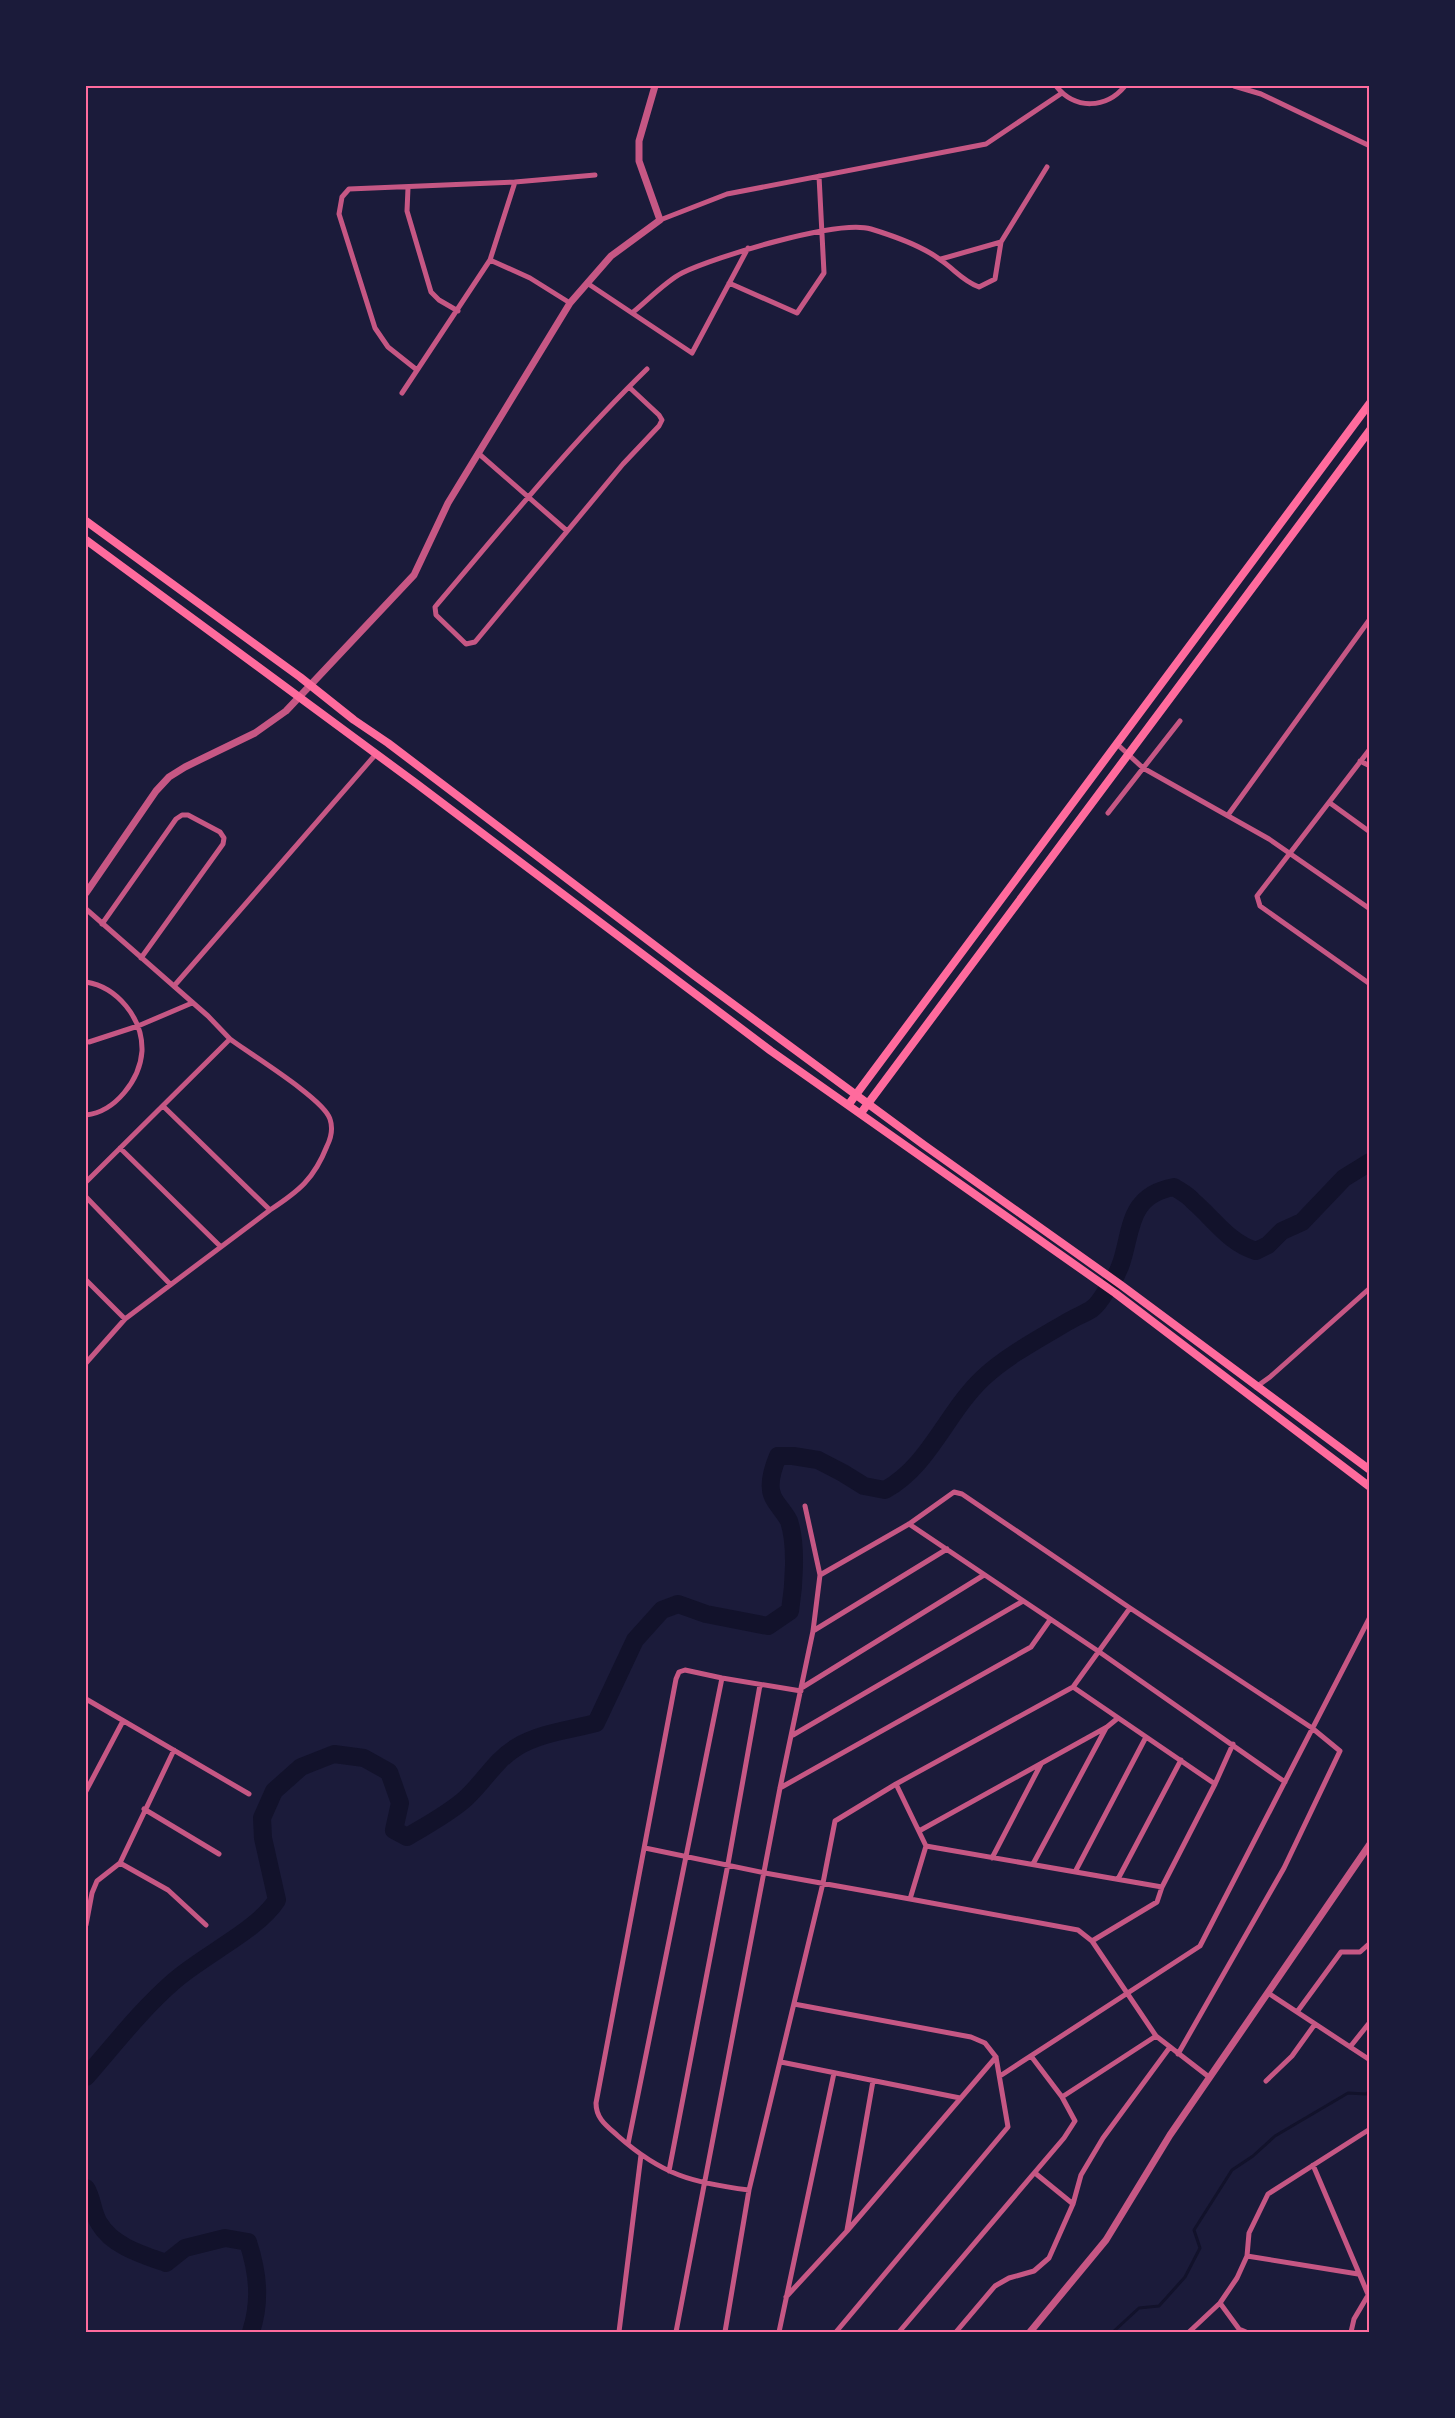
<svg xmlns="http://www.w3.org/2000/svg" width="1455" height="2418" font-family="Overpass,sans-serif">
	<style>
		.lines { fill: none; stroke-linecap: round; stroke-linejoin: round }
		.stream { stroke: #12122b; stroke-width: 3 }
		.river { stroke: #12122b; stroke-width: 18 }
		.minor { stroke: #c65784; stroke-width: 5 }
		.tertiary { stroke: #c65784; stroke-width: 7 }
		.secondary { stroke: #ff6b9d; stroke-width: 8 }
		.primary { stroke: #ff6b9d; stroke-width: 8 }
		.neatline { fill: none; stroke: #ff6b9d; stroke-width: 2 }
	</style>
	<rect width="100%" height="100%" fill="#1b1b3a"/>
	<g class="lines">
		<!-- stream -->
		<path class="stream" d="M 1113,2332 L 1139,2308 L 1159,2306 L 1185,2277 L 1200,2248 L 1194,2230 L 1232,2170 L 1253,2156 L 1275,2136 L 1348,2093 L 1366,2094 L 1370,2091"/>
		<!-- river -->
		<path class="river" d="M 86,2077 C 114,2045 141,2010 173,1982 C 203,1955 257,1931 277,1900 L 263,1838 L 262,1818 L 274,1791 L 301,1767 L 334,1754 L 364,1758 L 389,1772 L 400,1803 L 394,1830 L 407,1837 C 427,1825 448,1814 465,1799 C 484,1782 495,1760 517,1747 C 540,1733 570,1730 596,1723 L 635,1640 L 662,1610 L 678,1604 L 706,1614 L 768,1626 L 790,1611 C 794,1586 797,1545 789,1521 C 785,1513 777,1505 773,1497 C 767,1485 773,1468 778,1456 L 793,1456 L 818,1460 L 843,1473 L 864,1486 L 885,1490 C 930,1465 946,1413 983,1378 C 1006,1356 1042,1337 1069,1321 C 1077,1316 1087,1313 1093,1308 C 1101,1302 1106,1290 1112,1282 C 1136,1247 1118,1197 1174,1187 C 1180,1191 1188,1195 1193,1201 C 1214,1219 1229,1243 1256,1251 L 1268,1245 L 1282,1231 L 1302,1222 L 1344,1178 L 1370,1162
			M 86,2188 C 93,2199 92,2212 99,2223 C 112,2246 143,2255 166,2263 L 185,2248 L 225,2238 L 248,2242 C 258,2273 261,2301 251,2332"/>
		<!-- minor -->
		<path class="minor" d="M 1056,86 C 1075,110 1106,109 1125,86
			M 1234,86 L 1261,94 L 1370,146
			M 408,188 L 407,211 L 431,292 L 439,300 L 458,311
			M 660,220 L 727,194 L 986,144 L 1062,93
			M 941,259 L 1001,242
			M 490,260 L 530,278 L 570,303
			M 587,283 L 692,353 L 748,248
			M 729,283 L 797,313 L 824,273 L 819,176
			M 632,313 C 647,301 666,281 682,273 C 715,257 838,219 871,229 C 894,236 923,246 942,261 C 955,270 963,281 979,287 L 995,279 L 1001,242 L 1047,167
			M 417,370 L 388,347 L 375,328 L 339,214 L 342,197 L 349,189 L 515,182 L 595,175
			M 629,387 L 659,415 L 662,420 L 659,426 L 623,464 L 475,642 L 466,644 L 436,615 L 435,607 C 504,526 571,443 647,369
			M 402,393 L 490,260 L 515,182
			M 478,453 L 566,530
			M 1117,744 L 1143,768 L 1269,839 L 1370,909
			M 1370,749 L 1257,896 L 1260,906 L 1370,984
			M 1360,761 L 1370,766
			M 1330,803 L 1370,832
			M 1108,813 L 1180,721
			M 1228,815 L 1370,619
			M 86,909 L 208,1016 L 230,1039 L 86,1182
			M 102,924 L 176,819 L 182,815 L 188,815 L 220,832 L 224,838 L 223,844 L 141,958
			M 86,982 C 117,987 143,1018 142,1051 C 140,1080 115,1112 86,1115
			M 174,986 L 376,754
			M 230,1039 C 250,1054 324,1099 330,1119 C 333,1128 331,1138 327,1146 C 314,1179 299,1191 270,1210
			M 89,1042 L 138,1026 L 192,1003
			M 120,1148 L 220,1246
			M 86,1197 L 170,1284
			M 86,1280 L 125,1319
			M 86,1363 L 125,1319 L 270,1210 L 163,1106
			M 1256,1387 L 1270,1377 L 1370,1288
			M 805,1506 L 820,1575
			M 909,1524 L 1098,1651 L 1285,1782
			M 813,1631 L 947,1549
			M 803,1687 L 984,1575
			M 1073,1687 L 1215,1784
			M 86,1699 L 249,1794
			M 793,1735 L 1023,1601
			M 896,1784 L 926,1846
			M 780,1788 L 1031,1647 L 1050,1620
			M 86,1791 L 123,1721
			M 144,1809 L 219,1854
			M 919,1831 L 1107,1727 L 1118,1718
			M 645,1848 L 765,1873 L 910,1899
			M 992,1858 L 1041,1764
			M 120,1863 L 174,1750
			M 1033,1864 L 1106,1728
			M 1075,1872 L 1146,1737
			M 1118,1879 L 1181,1760
			M 1162,1887 L 926,1846 L 910,1899 L 1078,1930 L 1092,1941 L 1156,2036 L 1209,2077
			M 86,1925 L 92,1893 L 97,1881 L 120,1863 L 168,1890 L 206,1925
			M 1092,1941 L 1157,1902 L 1162,1887 L 1215,1784 L 1233,1744
			M 1268,1993 L 1370,2060
			M 794,2004 L 971,2037 L 985,2043 L 996,2057 L 1008,2127 L 836,2332
			M 1297,2012 L 1341,1952 L 1360,1952 L 1370,1943
			M 1350,2047 L 1370,2022
			M 781,2062 L 960,2098
			M 1000,2076 L 1200,1946 L 1370,1617
			M 1266,2081 L 1292,2056 L 1315,2024
			M 1062,2097 L 1156,2036
			M 628,2144 L 722,1678
			M 1313,2165 L 1370,2299
			M 669,2171 L 728,1864 L 760,1685
			M 1035,2173 L 1073,2204 L 1081,2175 L 1103,2138 L 1170,2047
			M 749,2190 C 693,2183 662,2175 618,2136 C 607,2126 596,2119 596,2103 L 676,1679 L 679,1672 L 685,1670 L 722,1678 L 801,1691
			M 847,2230 L 873,2081
			M 1247,2256 L 1358,2274
			M 786,2297 L 847,2231 L 996,2057
			M 1220,2303 L 1239,2329 L 1246,2332
			M 619,2332 L 641,2155
			M 676,2332 L 780,1788 L 813,1631 L 820,1575 L 909,1524 L 954,1492 L 962,1494 L 1130,1608 L 1312,1728 L 1340,1751 L 1284,1868 L 1178,2054
			M 725,2332 L 749,2190 L 823,1883 L 835,1821 L 896,1784 L 1073,1687 L 1130,1608
			M 779,2332 L 834,2073
			M 899,2332 L 1064,2138 L 1075,2121 L 1062,2097 L 1031,2056
			M 956,2332 L 995,2286 L 1009,2278 L 1034,2271 L 1049,2258 L 1073,2204
			M 1189,2332 L 1220,2303 L 1237,2278 L 1247,2256 L 1249,2233 L 1268,2194 L 1370,2129
			M 1351,2332 L 1354,2319 L 1367,2297"/>
		<!-- tertiary -->
		<path class="tertiary" d="M 86,893 L 156,791 L 169,777 L 185,767 L 255,733 L 286,711 L 414,575 L 448,503 L 570,303 L 611,256 L 660,220 L 639,161 L 639,141 L 655,86
			M 1030,2332 L 1106,2240 L 1170,2135 L 1370,1844"/>
		<!-- secondary -->
		<path class="secondary" d="M 849,1104 L 1370,403
			M 861,1113 L 1370,430"/>
		<!-- primary -->
		<path class="primary" d="M 86,521 L 300,677 L 354,720 L 388,743 L 695,976 L 924,1145 L 1121,1285 L 1370,1470
			M 86,540 L 417,784 L 771,1051 L 1115,1293 L 1370,1487"/>
	</g>
	<!-- border -->
	<rect width="1455" height="2418" fill="none" stroke="#1b1b3a" stroke-width="174"/>
	<rect x="87" y="87" width="1281" height="2244" class="neatline"/>
</svg>
